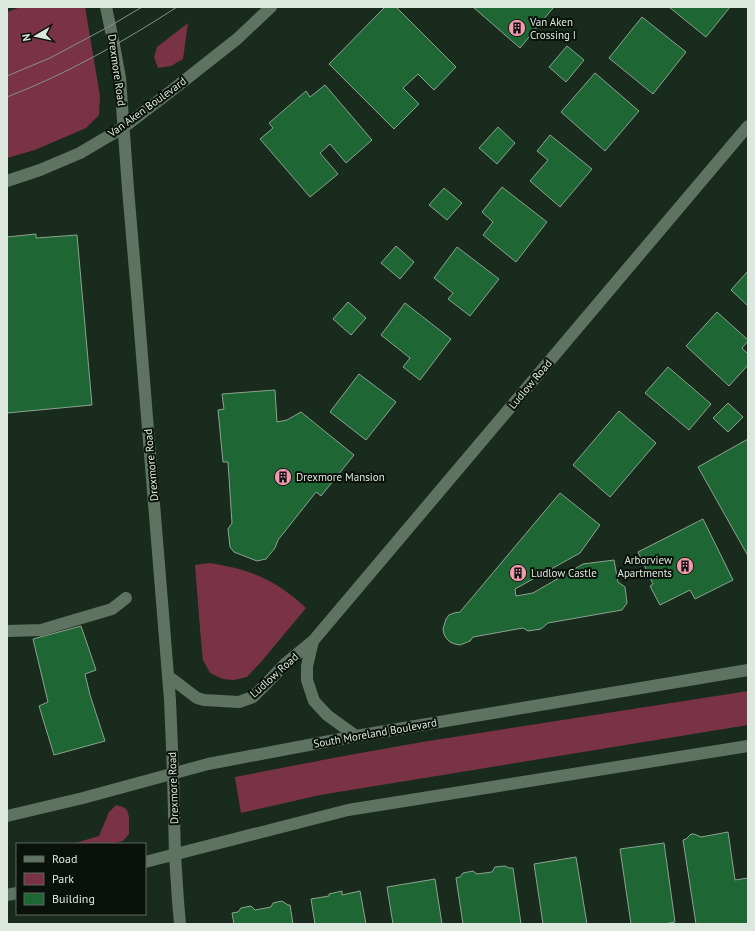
<svg xmlns="http://www.w3.org/2000/svg" width="755" height="931" font-family="'PT Sans',sans-serif">
	<style>
		.green { fill: #7a3247 }
		.building { fill: #1f6635; stroke: #8da391 }
		.lines { fill: none; stroke-linecap: round; stroke-linejoin: round }
		.lane { stroke: #5f7362; stroke-width: 12 }
		.street { stroke: #5f7362; stroke-width: 12 }
		.secondary { stroke: #5f7362; stroke-width: 12 }
		.tram { stroke: #849387; stroke-width: 1 }
		.labels { text-anchor: middle; dominant-baseline: central; stroke-width: 4; stroke-linejoin: round; paint-order: stroke }
		.poi-label { font-size: 11px; fill: #dce8de; stroke: #09110a; text-anchor: start }
		.street-label { font-size: 11px; fill: #dce8de; stroke: #09110a }
	</style>
	<rect width="100%" height="100%" fill="#182b1c"/>
	<!-- green -->
	<path class="green" d="M 21,7 L 85,7 L 100,96 L 99,115 L 86,128 L 35,150 L 7,158 L 7,12 Z
		M 188,23 L 183,59 L 171,66 L 158,68 L 154,57 L 157,47 Z
		M 209,563 C 250,569 276,580 306,608 L 261,662 L 247,677 L 234,680 L 223,679 L 210,673 L 203,660 L 201,641 L 195,565 Z
		M 748,691 L 748,725 L 320,795 L 241,813 L 235,777 L 333,758 L 422,742 Z
		M 116,805 L 123,807 L 127,810 L 129,817 L 129,834 L 123,841 L 110,844 L 72,844 L 99,836 L 109,812 Z"/>
	<!-- building -->
	<path class="building" d="M 385,7 L 396,7 L 456,67 L 434,90 L 418,74 L 403,88 L 419,104 L 394,129 L 329,64 Z
		M 473,7 L 552,7 L 553,8 L 520,48 Z
		M 669,7 L 730,7 L 706,37 Z
		M 642,17 L 686,52 L 653,94 L 609,58 Z
		M 567,46 L 584,60 L 566,82 L 549,67 Z
		M 595,73 L 639,111 L 605,151 L 561,112 Z
		M 325,85 L 372,140 L 346,163 L 330,144 L 320,153 L 338,174 L 310,197 L 260,139 L 273,128 L 269,123 L 306,91 L 310,97 Z
		M 498,127 L 515,143 L 497,164 L 479,148 Z
		M 550,135 L 592,169 L 560,207 L 530,181 L 548,160 L 537,151 Z
		M 502,187 L 547,222 L 516,262 L 483,235 L 493,222 L 482,212 Z
		M 444,188 L 462,203 L 447,220 L 429,205 Z
		M 36,234 L 36,238 L 77,235 L 92,405 L 7,413 L 7,237 Z
		M 396,246 L 414,262 L 400,279 L 381,263 Z
		M 457,247 L 499,279 L 470,316 L 448,299 L 453,293 L 434,278 Z
		M 748,271 L 748,306 L 731,290 Z
		M 348,302 L 366,318 L 351,335 L 333,319 Z
		M 405,303 L 451,339 L 420,380 L 403,367 L 410,358 L 381,335 Z
		M 717,312 L 748,340 L 748,341 L 742,348 L 748,354 L 748,365 L 729,386 L 686,346 Z
		M 668,367 L 711,404 L 689,430 L 645,393 Z
		M 359,374 L 396,402 L 366,440 L 330,412 Z
		M 275,390 L 277,422 L 287,420 L 301,412 L 354,455 L 321,496 L 316,492 L 278,540 L 275,548 L 266,559 L 257,561 L 234,552 L 230,547 L 228,529 L 232,523 L 228,462 L 223,462 L 218,410 L 224,409 L 222,394 Z
		M 728,403 L 743,417 L 728,432 L 713,418 Z
		M 619,411 L 656,443 L 610,497 L 573,465 Z
		M 748,439 L 748,556 L 698,467 Z
		M 560,493 L 600,525 L 580,553 L 515,589 L 516,596 L 533,593 L 583,564 L 614,560 L 618,582 L 625,587 L 627,603 L 622,610 L 548,623 L 541,629 L 528,631 L 523,628 L 473,637 L 470,641 L 460,645 L 455,644 L 450,642 L 446,638 L 444,634 L 443,629 L 446,619 L 449,615 L 454,613 L 460,612 Z
		M 703,519 L 733,580 L 695,599 L 690,590 L 660,605 L 650,586 L 653,584 L 638,552 Z
		M 81,626 L 96,670 L 85,674 L 90,695 L 105,741 L 54,755 L 39,706 L 48,702 L 33,639 Z
		M 728,832 L 735,880 L 748,878 L 748,924 L 696,924 L 683,840 L 686,839 L 691,834 L 694,834 L 701,837 Z
		M 664,843 L 675,922 L 664,924 L 631,924 L 620,849 Z
		M 576,857 L 587,924 L 543,924 L 534,864 Z
		M 505,866 L 509,868 L 513,868 L 521,924 L 463,924 L 456,878 L 460,877 L 463,873 L 473,871 L 477,874 L 492,872 L 495,867 Z
		M 435,879 L 442,924 L 393,924 L 387,887 Z
		M 342,891 L 342,895 L 360,891 L 366,924 L 315,924 L 311,899 L 329,896 L 329,894 Z
		M 282,901 L 288,905 L 290,905 L 293,924 L 234,924 L 232,913 L 238,912 L 241,908 L 251,906 L 255,910 L 271,907 L 273,903 Z"/>
	<g class="lines">
		<!-- lane -->
		<path class="lane" d="M 7,631 L 41,630 L 112,609 L 126,598"/>
		<!-- street -->
		<path class="street" d="M 106,7 L 114,45 L 120,78 L 128,189 L 137,294 L 170,700 L 173,773 L 175,855 L 178,901 L 180,924
			M 313,641 L 307,666 L 307,680 L 314,701 L 327,715 L 356,736
			M 168,676 L 197,698 L 204,700 L 239,702 L 253,697 L 265,685 L 285,664 L 313,641 L 748,126"/>
		<!-- secondary -->
		<path class="secondary" d="M 7,181 L 40,170 L 80,153 L 124,127 L 166,95 L 237,39 L 271,7
			M 7,816 L 83,798 L 208,764 L 356,736 L 748,670
			M 145,862 L 348,810 L 748,746
			M 7,895 L 17,893"/>
		<!-- tram -->
		<path class="tram" d="M 7,76 L 50,58 L 110,26 L 142,7
			M 7,97 C 67,74 123,42 177,7"/>
	</g>
	<!-- icons -->
	<defs>
		<symbol id="building-disc" viewBox="-11 -11 22 22"><circle r="9.5" fill="#f29aae" stroke="#09110a"/><path d="M-4-6H4V6H1V3H-1V6H-4ZM-2.5-4.3h1.7v1.8h-1.7ZM.8-4.3h1.7v1.8H.8ZM-2.5-1h1.7V.8h-1.7ZM.8-1h1.7V.8H.8Z" fill="#111"/></symbol>
	</defs>
	<g fill-rule="evenodd">
		<use href="#building-disc" x="507" y="18" width="20" height="20"/>
		<use href="#building-disc" x="273" y="467" width="20" height="20"/>
		<use href="#building-disc" x="675" y="556" width="20" height="20"/>
		<use href="#building-disc" x="508" y="563" width="20" height="20"/>
	</g>
	<g class="labels">
		<!-- poi labels -->
		<g class="poi-label">
			<text x="530" y="22">Van Aken<tspan x="530" dy="13">Crossing I</tspan></text>
			<text x="296" y="477">Drexmore Mansion</text>
			<text x="672" y="560" text-anchor="end">Arborview<tspan x="672" dy="13">Apartments</tspan></text>
			<text x="531" y="573">Ludlow Castle</text>
		</g>
		<!-- street labels -->
		<g class="street-label">
			<text transform="translate(117 70) rotate(82)">Drexmore Road</text>
			<text transform="translate(147 107) rotate(-36)">Van Aken Boulevard</text>
			<text transform="translate(530 384) rotate(-50)">Ludlow Road</text>
			<text transform="translate(151 465) rotate(-95)">Drexmore Road</text>
			<text transform="translate(274 675) rotate(-42)">Ludlow Road</text>
			<text transform="translate(375 733) rotate(-10)">South Moreland Boulevard</text>
			<text transform="translate(173 788) rotate(-92)">Drexmore Road</text>
		</g>
	</g>
	<!-- border -->
	<rect width="755" height="931" fill="none" stroke="#dce8de" stroke-width="16"/>
	<!-- legend -->
	<rect x="16" y="843" width="130" height="72" fill="#09110a" stroke="#5d675f"/>
	<rect x="24" y="856" width="20" height="6" fill="#5f7362" stroke="#5d675f"/>
	<text x="52" y="863" font-size="12" fill="#dce8de">Road</text>
	<rect x="24" y="873" width="20" height="12" fill="#7a3247" stroke="#5d675f"/>
	<text x="52" y="883" font-size="12" fill="#dce8de">Park</text>
	<rect x="24" y="893" width="20" height="12" fill="#1f6635" stroke="#5d675f"/>
	<text x="52" y="903" font-size="12" fill="#dce8de">Building</text>
	<!-- north arrow -->
	<g transform="translate(36 36) rotate(261)" stroke="#09110a" stroke-width="3" paint-order="stroke">
	<path d="M0-3L7 15L0 10L-7 15Z" fill="#dce8de"/>
	<text y="-6" font-size="11" font-weight="bold" text-anchor="middle" fill="#dce8de">N</text>
	</g>
</svg>
